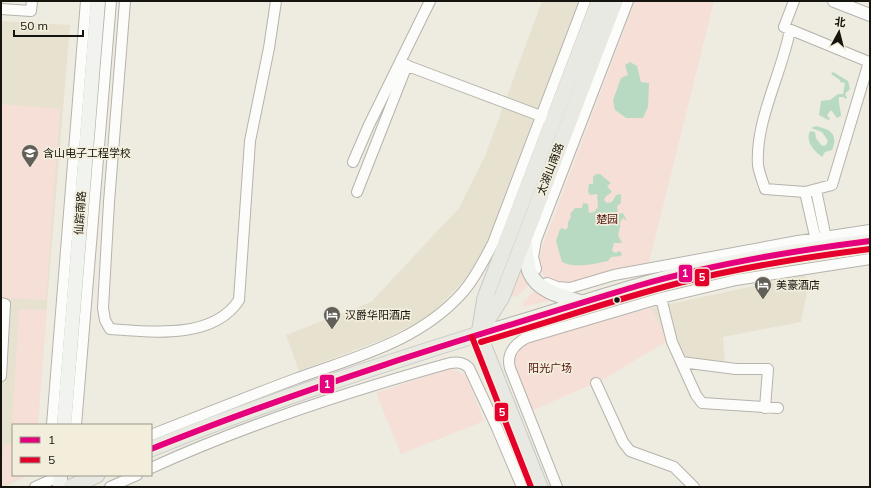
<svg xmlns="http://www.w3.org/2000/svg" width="871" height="488" font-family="Mulish,'Noto Sans SC',sans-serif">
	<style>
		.built { fill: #e7e2d0 }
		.green { fill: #f6dfd7 }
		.water { fill: #b8dac3 }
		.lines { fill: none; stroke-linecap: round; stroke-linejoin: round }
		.minor-casing { stroke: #b6b3ac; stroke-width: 12 }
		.tertiary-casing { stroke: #b6b3ac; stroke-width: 14 }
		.secondary-casing { stroke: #b6b3ac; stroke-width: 16 }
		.primary-casing { stroke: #cac9c4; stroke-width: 17 }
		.minor { stroke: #fcfcfa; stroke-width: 10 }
		.tertiary { stroke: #fcfcfa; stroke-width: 12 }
		.secondary { stroke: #f1f3ee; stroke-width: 14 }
		.primary { stroke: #e7e9e2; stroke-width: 15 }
		.bus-1-casing { stroke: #f3eedc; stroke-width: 9 }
		.bus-2-casing { stroke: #f3eedc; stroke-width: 9 }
		.bus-1 { stroke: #e5007d; stroke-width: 6 }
		.bus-2 { stroke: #e4002b; stroke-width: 6 }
		.bus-dot { fill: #15140e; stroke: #f3eedc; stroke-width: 1.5 }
		.labels { text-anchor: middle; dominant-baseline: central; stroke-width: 3.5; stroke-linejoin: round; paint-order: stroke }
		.poi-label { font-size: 11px; fill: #15140e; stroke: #f3eedc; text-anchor: start }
		.street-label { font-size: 11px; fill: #15140e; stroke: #f3eedc }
		.park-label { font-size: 11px; fill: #50110d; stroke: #f3eedc }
		.line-badge { stroke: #f3eedc; stroke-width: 1.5 }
		.badge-label { font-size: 11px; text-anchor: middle; font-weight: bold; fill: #fff }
	</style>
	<rect width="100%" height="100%" fill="#eeebe1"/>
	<!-- built -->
	<path class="built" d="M 542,1 L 580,1 L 498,221 L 469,276 L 429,316 L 387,338 L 299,371 L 286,335 L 371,302 L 459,208 L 485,156 Z
		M 1,21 L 70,25 L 37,425 L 13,425 L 13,475 L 29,475 L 4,487 L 1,487 Z
		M 805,275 L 808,287 L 801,322 L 723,337 L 725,364 L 676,360 L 651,308 Z"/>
	<!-- green -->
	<path class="green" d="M 635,1 L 714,1 L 649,262 L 570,285 L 549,282 L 541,272 L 537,265 L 539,256 Z
		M 1,104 L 60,109 L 46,300 L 1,298 Z
		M 521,268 L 531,283 L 516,297 L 510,296 Z
		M 536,289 L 549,298 L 548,301 L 523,307 L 524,301 Z
		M 651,308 L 667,341 L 604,379 L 533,410 L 511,363 L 511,355 L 528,341 Z
		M 19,309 L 47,310 L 38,425 L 13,425 L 13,475 L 29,475 L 1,486 L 3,445 L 11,445 Z
		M 451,368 L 467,376 L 484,421 L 401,454 L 376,393 Z"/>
	<!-- water -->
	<path class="water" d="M 630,62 L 637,66 L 641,82 L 649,83 L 648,107 L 643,118 L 626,118 L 615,110 L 613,100 L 621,78 L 628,75 L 625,65 Z
		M 833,72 L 848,81 L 850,89 L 845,94 L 847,98 L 846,99 L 843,97 L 839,97 C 838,104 841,109 841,116 L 837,118 L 831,110 L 827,115 L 830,119 L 828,120 L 819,115 L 821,101 L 830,100 L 838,94 L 843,94 L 845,83 L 840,82 L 840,80 L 831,74 Z
		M 816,126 C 829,129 839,133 832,150 L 825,152 L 822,157 C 814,151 805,142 810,131 L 815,132 L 816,138 L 822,146 L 826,145 L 828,141 L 822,132 L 811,128 Z
		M 596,174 L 600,174 L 611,183 L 607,186 L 612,192 L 606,196 L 604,200 L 607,203 L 612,202 L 616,195 L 621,194 L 621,203 L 617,206 L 618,214 L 623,213 L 627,221 L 623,218 L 620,222 L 620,227 L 618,235 L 622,243 L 614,243 L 612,251 L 616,253 L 619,251 L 622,253 L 621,256 L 611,257 L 608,261 C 592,264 578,269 562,262 L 556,241 L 560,229 L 563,228 L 565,230 L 568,227 L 568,222 L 571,217 L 570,214 L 575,208 L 582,208 L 583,203 L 588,204 L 589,213 L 594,212 L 598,207 L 597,194 L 590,195 L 588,192 L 589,184 L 593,184 L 593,177 Z"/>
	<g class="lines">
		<defs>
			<path id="minor" d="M 125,1 L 109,202 L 103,308 L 105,320 L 110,329 C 150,332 213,340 239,300 L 250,141 L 269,48 L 276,1
				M 1,9 L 31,11 L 32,1
				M 790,30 C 782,73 755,121 758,165 C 759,173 763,182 765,189 L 805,192 L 832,185 L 869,62 L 784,27 L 794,1
				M 400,63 L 546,118
				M 353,162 L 369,125 L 430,1
				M 816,190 L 827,243
				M 357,192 L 407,65
				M 805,192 L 817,245
				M 536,269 L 533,257 L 536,240 L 628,1
				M 547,283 L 557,287 L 570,288 L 614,275 L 798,241 L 870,230
				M 661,298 L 672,342 L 696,395 L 702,403 L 778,408
				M 1,303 L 5,304 L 1,376
				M 681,362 L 736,369 L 768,369 L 765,408
				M 596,383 L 623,442 L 630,451 L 674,467 L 694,487
				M 52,425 L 86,1
				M 76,425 L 111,1
				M 151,435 C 199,416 247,397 295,379 C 355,357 419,342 463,292 C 476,277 484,260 493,243 L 585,1
				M 151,468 C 245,425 350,391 450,363 C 458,362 463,362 469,368 L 497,428 L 522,487
				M 35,487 L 62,475
				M 110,487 L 137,475
				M 557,487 L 510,368 C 506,354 515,344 526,338 L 661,298 L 736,280 L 870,259"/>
			<path id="tertiary" d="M 834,1 L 870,15"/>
			<path id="secondary" d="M 524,238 C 526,249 526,263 530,273 C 539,293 565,297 584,303
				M 479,334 C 555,313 629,285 706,268 C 759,256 815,248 870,241
				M 64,425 L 98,1
				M 60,475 L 60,487"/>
			<path id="primary" d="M 481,330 L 502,297 L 615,1
				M 151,449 C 258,405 368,369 479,334
				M 71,487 L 97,475
				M 540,487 L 479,334 L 485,298 L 599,1"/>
		</defs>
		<!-- minor casing -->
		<use href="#minor" class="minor-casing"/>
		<!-- tertiary casing -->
		<use href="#tertiary" class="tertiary-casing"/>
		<!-- secondary casing -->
		<use href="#secondary" class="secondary-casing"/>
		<!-- primary casing -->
		<use href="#primary" class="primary-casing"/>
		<!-- minor -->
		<use href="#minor" class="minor"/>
		<!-- tertiary -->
		<use href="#tertiary" class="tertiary"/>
		<!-- secondary -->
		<use href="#secondary" class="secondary"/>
		<!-- primary -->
		<use href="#primary" class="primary"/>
		<defs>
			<path id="bus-1" d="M 151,449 C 310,385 473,336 637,286 C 713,264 791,251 870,241"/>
			<path id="bus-2" d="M 472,337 L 531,487
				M 481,342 C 547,323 612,300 679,283 C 742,267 806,257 870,249"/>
		</defs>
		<!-- bus-1 casing -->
		<use href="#bus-1" class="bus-1-casing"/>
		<!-- bus-2 casing -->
		<use href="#bus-2" class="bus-2-casing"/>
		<!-- bus-1 -->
		<use href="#bus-1" class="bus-1"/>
		<!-- bus-2 -->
		<use href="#bus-2" class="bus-2"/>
	</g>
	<!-- icons -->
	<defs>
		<symbol id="school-pin" viewBox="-11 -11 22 30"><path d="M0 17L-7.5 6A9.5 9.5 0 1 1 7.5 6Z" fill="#615f58" stroke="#f3eedc"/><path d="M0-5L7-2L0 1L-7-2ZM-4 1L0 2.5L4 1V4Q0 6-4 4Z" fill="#fff"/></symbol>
		<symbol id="hotel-pin" viewBox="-11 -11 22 30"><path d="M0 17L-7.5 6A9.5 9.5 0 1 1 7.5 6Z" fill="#615f58" stroke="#f3eedc"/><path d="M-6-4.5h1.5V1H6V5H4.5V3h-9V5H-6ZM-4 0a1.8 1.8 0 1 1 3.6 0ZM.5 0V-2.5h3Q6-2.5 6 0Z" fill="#fff"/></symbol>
	</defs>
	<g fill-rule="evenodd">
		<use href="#school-pin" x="20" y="143" width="20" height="27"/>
		<use href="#hotel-pin" x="753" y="275" width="20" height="27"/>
		<use href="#hotel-pin" x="322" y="305" width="20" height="27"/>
	</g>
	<!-- markers -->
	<circle class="bus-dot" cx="617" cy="300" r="3.5"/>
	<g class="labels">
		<!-- poi labels -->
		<g class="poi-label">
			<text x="43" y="153">含山电子工程学校</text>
			<text x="776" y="285">美豪酒店</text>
			<text x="345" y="315">汉爵华阳酒店</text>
		</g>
		<!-- street labels -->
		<g class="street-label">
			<text transform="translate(550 169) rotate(-69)">太湖山南路</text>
			<text transform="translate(80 213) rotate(-86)">仙踪南路</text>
		</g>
		<!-- park labels -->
		<g class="park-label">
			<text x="607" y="219">楚园</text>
			<text x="550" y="368">阳光广场</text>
		</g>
	</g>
	<g class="line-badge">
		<rect x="678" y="264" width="15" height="19" rx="4" fill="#e5007d"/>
		<rect x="694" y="268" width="16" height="19" rx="4" fill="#e4002b"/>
		<rect x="319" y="374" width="16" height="20" rx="4" fill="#e5007d"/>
		<rect x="494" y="402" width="15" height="20" rx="4" fill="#e4002b"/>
	</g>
	<g class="badge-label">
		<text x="685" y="277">1</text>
		<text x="702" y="281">5</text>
		<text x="327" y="388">1</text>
		<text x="502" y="416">5</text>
	</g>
	<!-- border -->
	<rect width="871" height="488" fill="none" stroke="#15140e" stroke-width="4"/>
	<!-- legend -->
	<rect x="12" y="424" width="140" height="52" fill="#f3eedc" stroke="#9a978a"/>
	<rect x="20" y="437" width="20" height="6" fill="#e5007d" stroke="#9a978a"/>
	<text x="48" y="444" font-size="12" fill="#15140e">1</text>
	<rect x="20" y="457" width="20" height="6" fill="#e4002b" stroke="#9a978a"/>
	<text x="48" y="464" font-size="12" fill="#15140e">5</text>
	<!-- north arrow -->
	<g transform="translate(839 32) rotate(7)" stroke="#f3eedc" stroke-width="3" paint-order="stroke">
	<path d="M0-3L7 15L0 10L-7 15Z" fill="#15140e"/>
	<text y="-6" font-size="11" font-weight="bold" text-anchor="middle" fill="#15140e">北</text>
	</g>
	<!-- scale -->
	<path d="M14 30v6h69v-6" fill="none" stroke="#15140e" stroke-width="2"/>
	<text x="20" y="30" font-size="12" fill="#15140e" stroke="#f3eedc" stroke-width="3" paint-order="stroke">50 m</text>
</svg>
